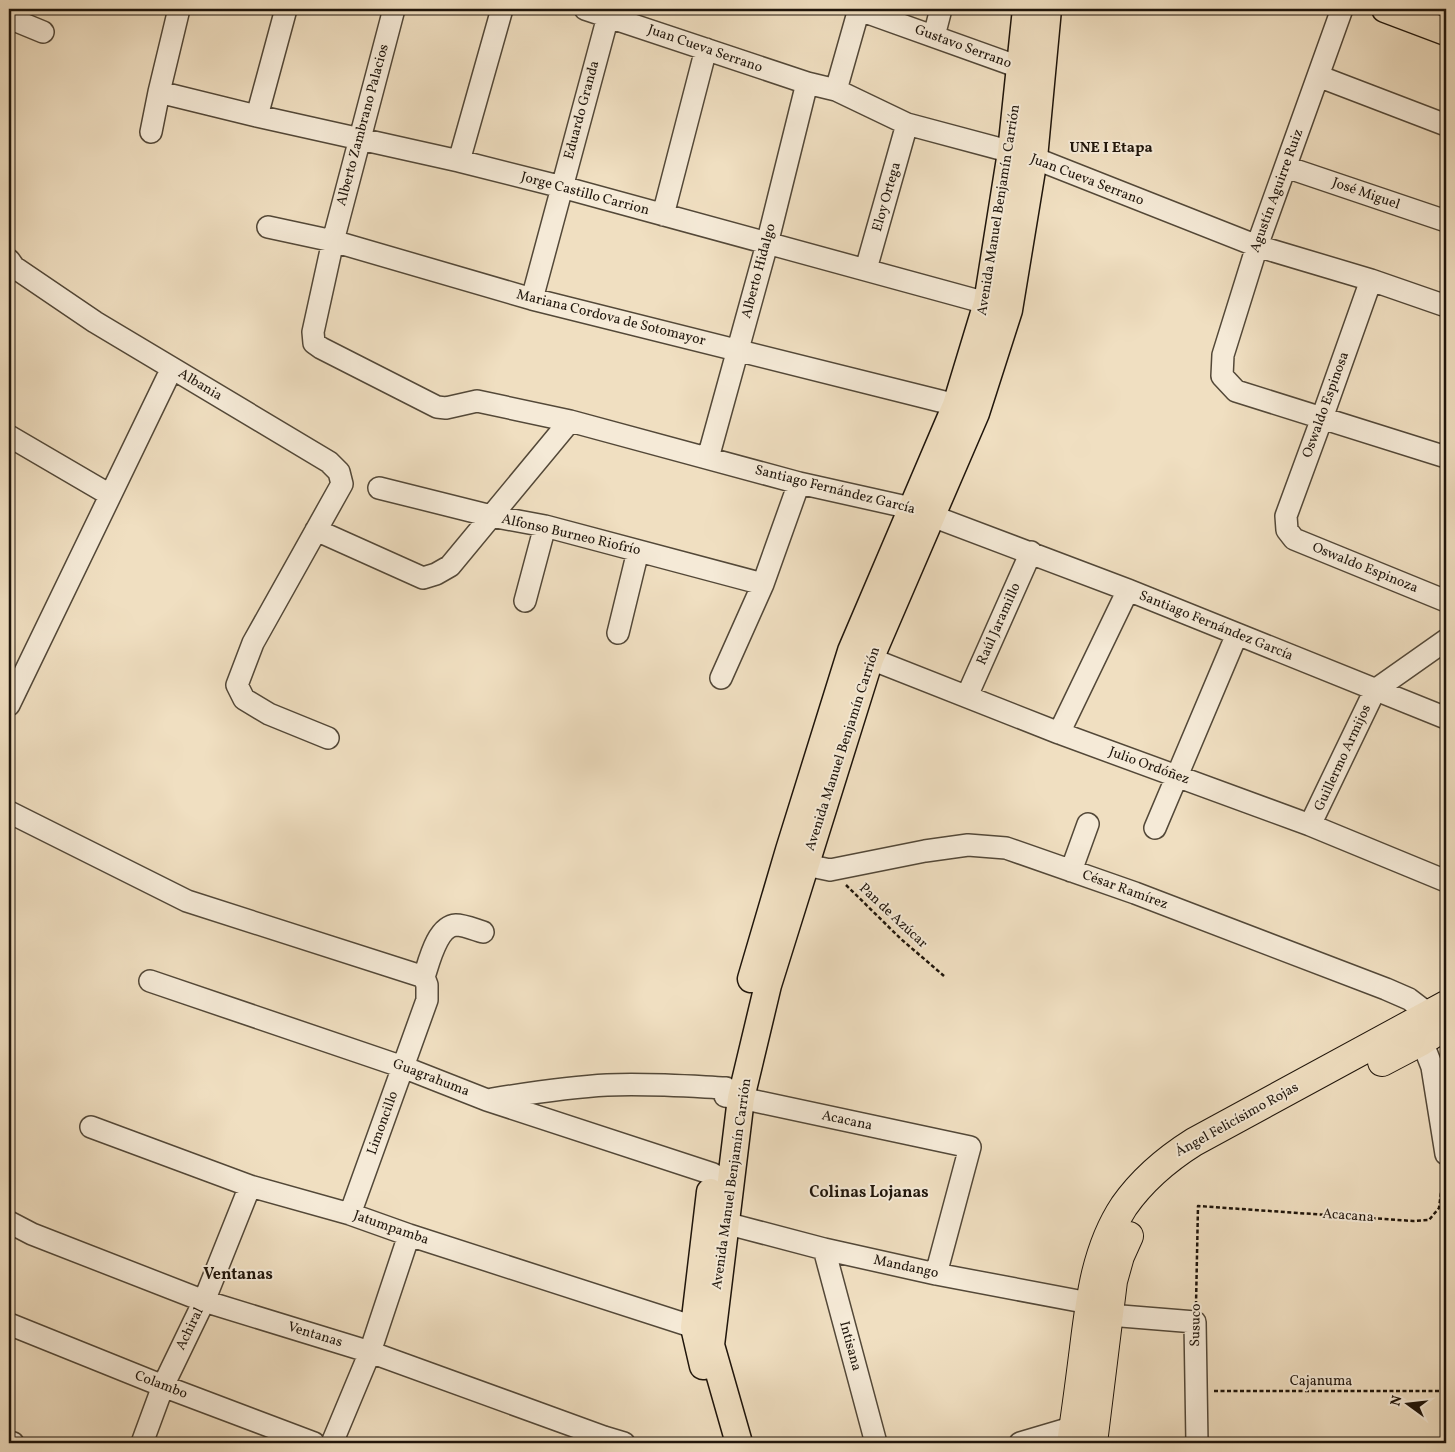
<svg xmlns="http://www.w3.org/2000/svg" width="1455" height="1452" font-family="Vollkorn,serif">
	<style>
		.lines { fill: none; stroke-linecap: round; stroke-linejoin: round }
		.minor-casing { stroke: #534838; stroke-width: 24 }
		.major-casing { stroke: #1f150b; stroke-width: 29 }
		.highway-casing { stroke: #1f150b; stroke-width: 30 }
		.path { stroke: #1f150b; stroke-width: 2.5; stroke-dasharray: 4 2.5; stroke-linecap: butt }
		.minor { stroke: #f5ead7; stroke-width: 21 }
		.major { stroke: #f0dfc1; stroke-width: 26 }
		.highway { stroke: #f0dfc1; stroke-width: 28 }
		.labels { text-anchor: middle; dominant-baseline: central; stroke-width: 4; stroke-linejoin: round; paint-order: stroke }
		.street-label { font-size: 14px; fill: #1f150b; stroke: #f5ead7 }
		.neighbourhood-label { font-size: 15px; font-weight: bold; fill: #1f150b; stroke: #f5ead7 }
		.quarter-label { font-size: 16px; font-weight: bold; fill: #1f150b; stroke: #f5ead7 }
	</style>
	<rect width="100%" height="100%" fill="#f0dfc1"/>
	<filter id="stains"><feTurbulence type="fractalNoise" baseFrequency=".004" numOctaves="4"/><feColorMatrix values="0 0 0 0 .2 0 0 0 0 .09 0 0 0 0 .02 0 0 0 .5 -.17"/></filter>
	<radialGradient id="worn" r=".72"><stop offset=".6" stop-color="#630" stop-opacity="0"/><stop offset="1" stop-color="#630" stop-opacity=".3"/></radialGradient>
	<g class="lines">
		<defs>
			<path id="minor" d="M 394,9 L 333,241 L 313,332 L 314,343 L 321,348 L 437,407 L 446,408 L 477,401 L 570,421 L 799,483 L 911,508 L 1128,590 L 1446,718
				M 585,9 L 807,83 L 836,90 L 907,124 L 1034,158 L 1257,246 L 1371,280 L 1446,306
				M 857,9 L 1033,72
				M 1342,9 L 1257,246 L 1223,355 L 1222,376 L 1236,391 L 1446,457
				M 9,18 L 43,32
				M 934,36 L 941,9
				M 1318,76 L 1446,125
				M 836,90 L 859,9
				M 159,92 L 257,116 L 459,161 L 562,187 L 1001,307
				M 257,116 L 286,9
				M 151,132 L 159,92 L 179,9
				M 459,161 L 502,9
				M 1286,167 L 1446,221
				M 663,215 L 706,49
				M 268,227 L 333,241 L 532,299 L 956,405
				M 9,260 L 14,267 L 95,322 L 329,462 L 339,472 L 342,484 L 253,643 L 237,685 L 244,699 L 269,714 L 328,738
				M 866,269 L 907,124
				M 1371,280 L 1322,418 L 1286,516 L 1287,530 L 1294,539 L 1446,601
				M 532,299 L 610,9
				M 9,436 L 110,495
				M 708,458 L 767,244 L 807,83
				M 379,488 L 491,516 L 545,526 L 763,584
				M 316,530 L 423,578 L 436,574 L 450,566 L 570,421
				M 525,601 L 545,526
				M 618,633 L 638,551
				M 856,653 L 1059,733 L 1310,825 L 1446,881
				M 721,678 L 763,584 L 799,483
				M 967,696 L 1031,552
				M 9,705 L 172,368
				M 1059,733 L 1128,590
				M 9,812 L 187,901 L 424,977
				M 1310,825 L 1375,690 L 1446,640
				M 1155,828 L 1237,634
				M 806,865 L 830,870 L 925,851 L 968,845 L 1006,848 L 1135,893 L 1386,989 L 1409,999 L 1430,1015
				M 1071,871 L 1088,824
				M 150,981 L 403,1067 L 487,1100 L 713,1174
				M 1422,1041 L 1432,1067 L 1446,1154
				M 725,1096 L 741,1098 L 970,1147 L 936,1274
				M 492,1099 C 530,1093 568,1087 607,1085 C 647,1083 686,1086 726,1088
				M 91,1127 L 250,1186 L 350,1214 L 409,1235 L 694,1327
				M 350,1214 L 427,1000 L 427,985 L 424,977 C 429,962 437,926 456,925 C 464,925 476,930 483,932
				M 9,1222 L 32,1234 L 204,1301 L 370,1352 L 604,1437 L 624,1443
				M 725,1223 L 824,1249 L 936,1274 L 1089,1303
				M 824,1249 L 876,1443
				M 1109,1315 L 1195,1322 L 1197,1443
				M 9,1324 L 163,1386 L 314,1443
				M 9,1442 L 13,1443
				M 142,1443 L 163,1386 L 204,1301 L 250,1186
				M 332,1443 L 370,1352 L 409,1235
				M 1020,1443 L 1074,1427"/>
			<path id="major" d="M 1385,9 L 1446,32
				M 751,979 L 789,850 L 851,651 L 956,405 L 987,303 L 1011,152 L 1026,9
				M 703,1366 L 694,1327 L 710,1192
				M 739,1443 L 711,1345 L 741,1098 L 768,985 L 870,659 L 976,413 L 1009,310 L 1034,158 L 1048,9"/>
			<path id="highway" d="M 1382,1062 L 1422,1041 L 1446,1026
				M 1071,1443 C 1076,1412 1080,1380 1084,1348 C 1090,1299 1096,1248 1124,1206 C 1143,1179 1167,1159 1194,1142 L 1446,1005
				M 1093,1443 L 1113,1281 L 1120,1256 L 1129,1236"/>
		</defs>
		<!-- minor casing -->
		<use href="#minor" class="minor-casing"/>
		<!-- major casing -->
		<use href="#major" class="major-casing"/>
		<!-- highway casing -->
		<use href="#highway" class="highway-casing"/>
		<!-- path -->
		<path class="path" d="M 846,885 L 901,939 L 944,976
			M 1196,1305 L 1198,1206 L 1413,1221 L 1429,1220 L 1439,1208 L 1444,1170
			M 1214,1391 L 1446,1391"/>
		<!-- minor -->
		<use href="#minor" class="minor"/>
		<!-- major -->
		<use href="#major" class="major"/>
		<!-- highway -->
		<use href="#highway" class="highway"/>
	</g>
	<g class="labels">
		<!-- street labels -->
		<g class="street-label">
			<text transform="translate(963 47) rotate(20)">Gustavo Serrano</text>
			<text transform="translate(705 49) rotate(19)">Juan Cueva Serrano</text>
			<text transform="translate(582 110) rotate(-75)">Eduardo Granda</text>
			<text transform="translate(363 125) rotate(-75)">Alberto Zambrano Palacios</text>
			<text transform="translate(1087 180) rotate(21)">Juan Cueva Serrano</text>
			<text transform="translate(1277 191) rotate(-70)">Agustín Aguirre Ruiz</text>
			<text transform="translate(585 194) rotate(15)">Jorge Castillo Carrion</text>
			<text transform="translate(1366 194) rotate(19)">José Miguel</text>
			<text transform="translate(887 197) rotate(-74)">Eloy Ortega</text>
			<text transform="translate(999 210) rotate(-81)">Avenida Manuel Benjamín Carrión</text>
			<text transform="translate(759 271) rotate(-75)">Alberto Hidalgo</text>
			<text transform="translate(611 318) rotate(14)">Mariana Cordova de Sotomayor</text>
			<text transform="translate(200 385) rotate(31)">Albania</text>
			<text transform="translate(1326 405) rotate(-70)">Oswaldo Espinosa</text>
			<text transform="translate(835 490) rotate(14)">Santiago Fernández García</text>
			<text transform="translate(571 535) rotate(13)">Alfonso Burneo Riofrío</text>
			<text transform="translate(1365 568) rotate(22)">Oswaldo Espinoza</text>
			<text transform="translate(999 624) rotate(-66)">Raúl Jaramillo</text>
			<text transform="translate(1216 626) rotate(22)">Santiago Fernández García</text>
			<text transform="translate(843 749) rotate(-72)">Avenida Manuel Benjamín Carrión</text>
			<text transform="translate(1343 758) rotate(-65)">Guillermo Armijos</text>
			<text transform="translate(1149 766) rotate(20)">Julio Ordóñez</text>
			<text transform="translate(1125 890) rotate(20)">César Ramírez</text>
			<text transform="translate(893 916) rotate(43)">Pan de Azúcar</text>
			<text transform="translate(431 1078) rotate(21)">Guagrahuma</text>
			<text transform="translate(1237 1120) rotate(-29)">Ángel Felicísimo Rojas</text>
			<text transform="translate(847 1121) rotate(12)">Acacana</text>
			<text transform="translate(383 1123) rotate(-70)">Limoncillo</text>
			<text transform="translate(732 1184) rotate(-82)">Avenida Manuel Benjamín Carrión</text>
			<text transform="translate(1348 1216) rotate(4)">Acacana</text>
			<text transform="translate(391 1228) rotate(19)">Jatumpamba</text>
			<text transform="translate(906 1267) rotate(12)">Mandango</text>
			<text transform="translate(1196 1325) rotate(-89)">Susuco</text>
			<text transform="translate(190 1329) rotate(-64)">Achiral</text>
			<text transform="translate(315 1335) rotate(17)">Ventanas</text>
			<text transform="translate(850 1346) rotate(75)">Intisana</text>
			<text x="1321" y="1381">Cajanuma</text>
			<text transform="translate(161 1385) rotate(21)">Colambo</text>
		</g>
		<!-- neighbourhood labels -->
		<g class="neighbourhood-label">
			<text x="1111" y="148">UNE I Etapa</text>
		</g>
		<!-- quarter labels -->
		<g class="quarter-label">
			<text x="869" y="1193">Colinas Lojanas</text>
			<text x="238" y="1275">Ventanas</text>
		</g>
	</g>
	<!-- margin -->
	<rect width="1455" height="1452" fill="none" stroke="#f0dfc1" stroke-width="30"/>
	<rect x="10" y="10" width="1435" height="1432" fill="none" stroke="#1f150b" stroke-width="2.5"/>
	<rect x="15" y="15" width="1425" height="1422" fill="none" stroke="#1f150b"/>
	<!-- north arrow -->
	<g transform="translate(1408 1404) rotate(285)" stroke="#f5ead7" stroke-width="4" paint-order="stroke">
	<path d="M0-4L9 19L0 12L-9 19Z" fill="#1f150b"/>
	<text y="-8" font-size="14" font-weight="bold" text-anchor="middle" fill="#1f150b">N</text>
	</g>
	<rect width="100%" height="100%" filter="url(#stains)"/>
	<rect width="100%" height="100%" fill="url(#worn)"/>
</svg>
